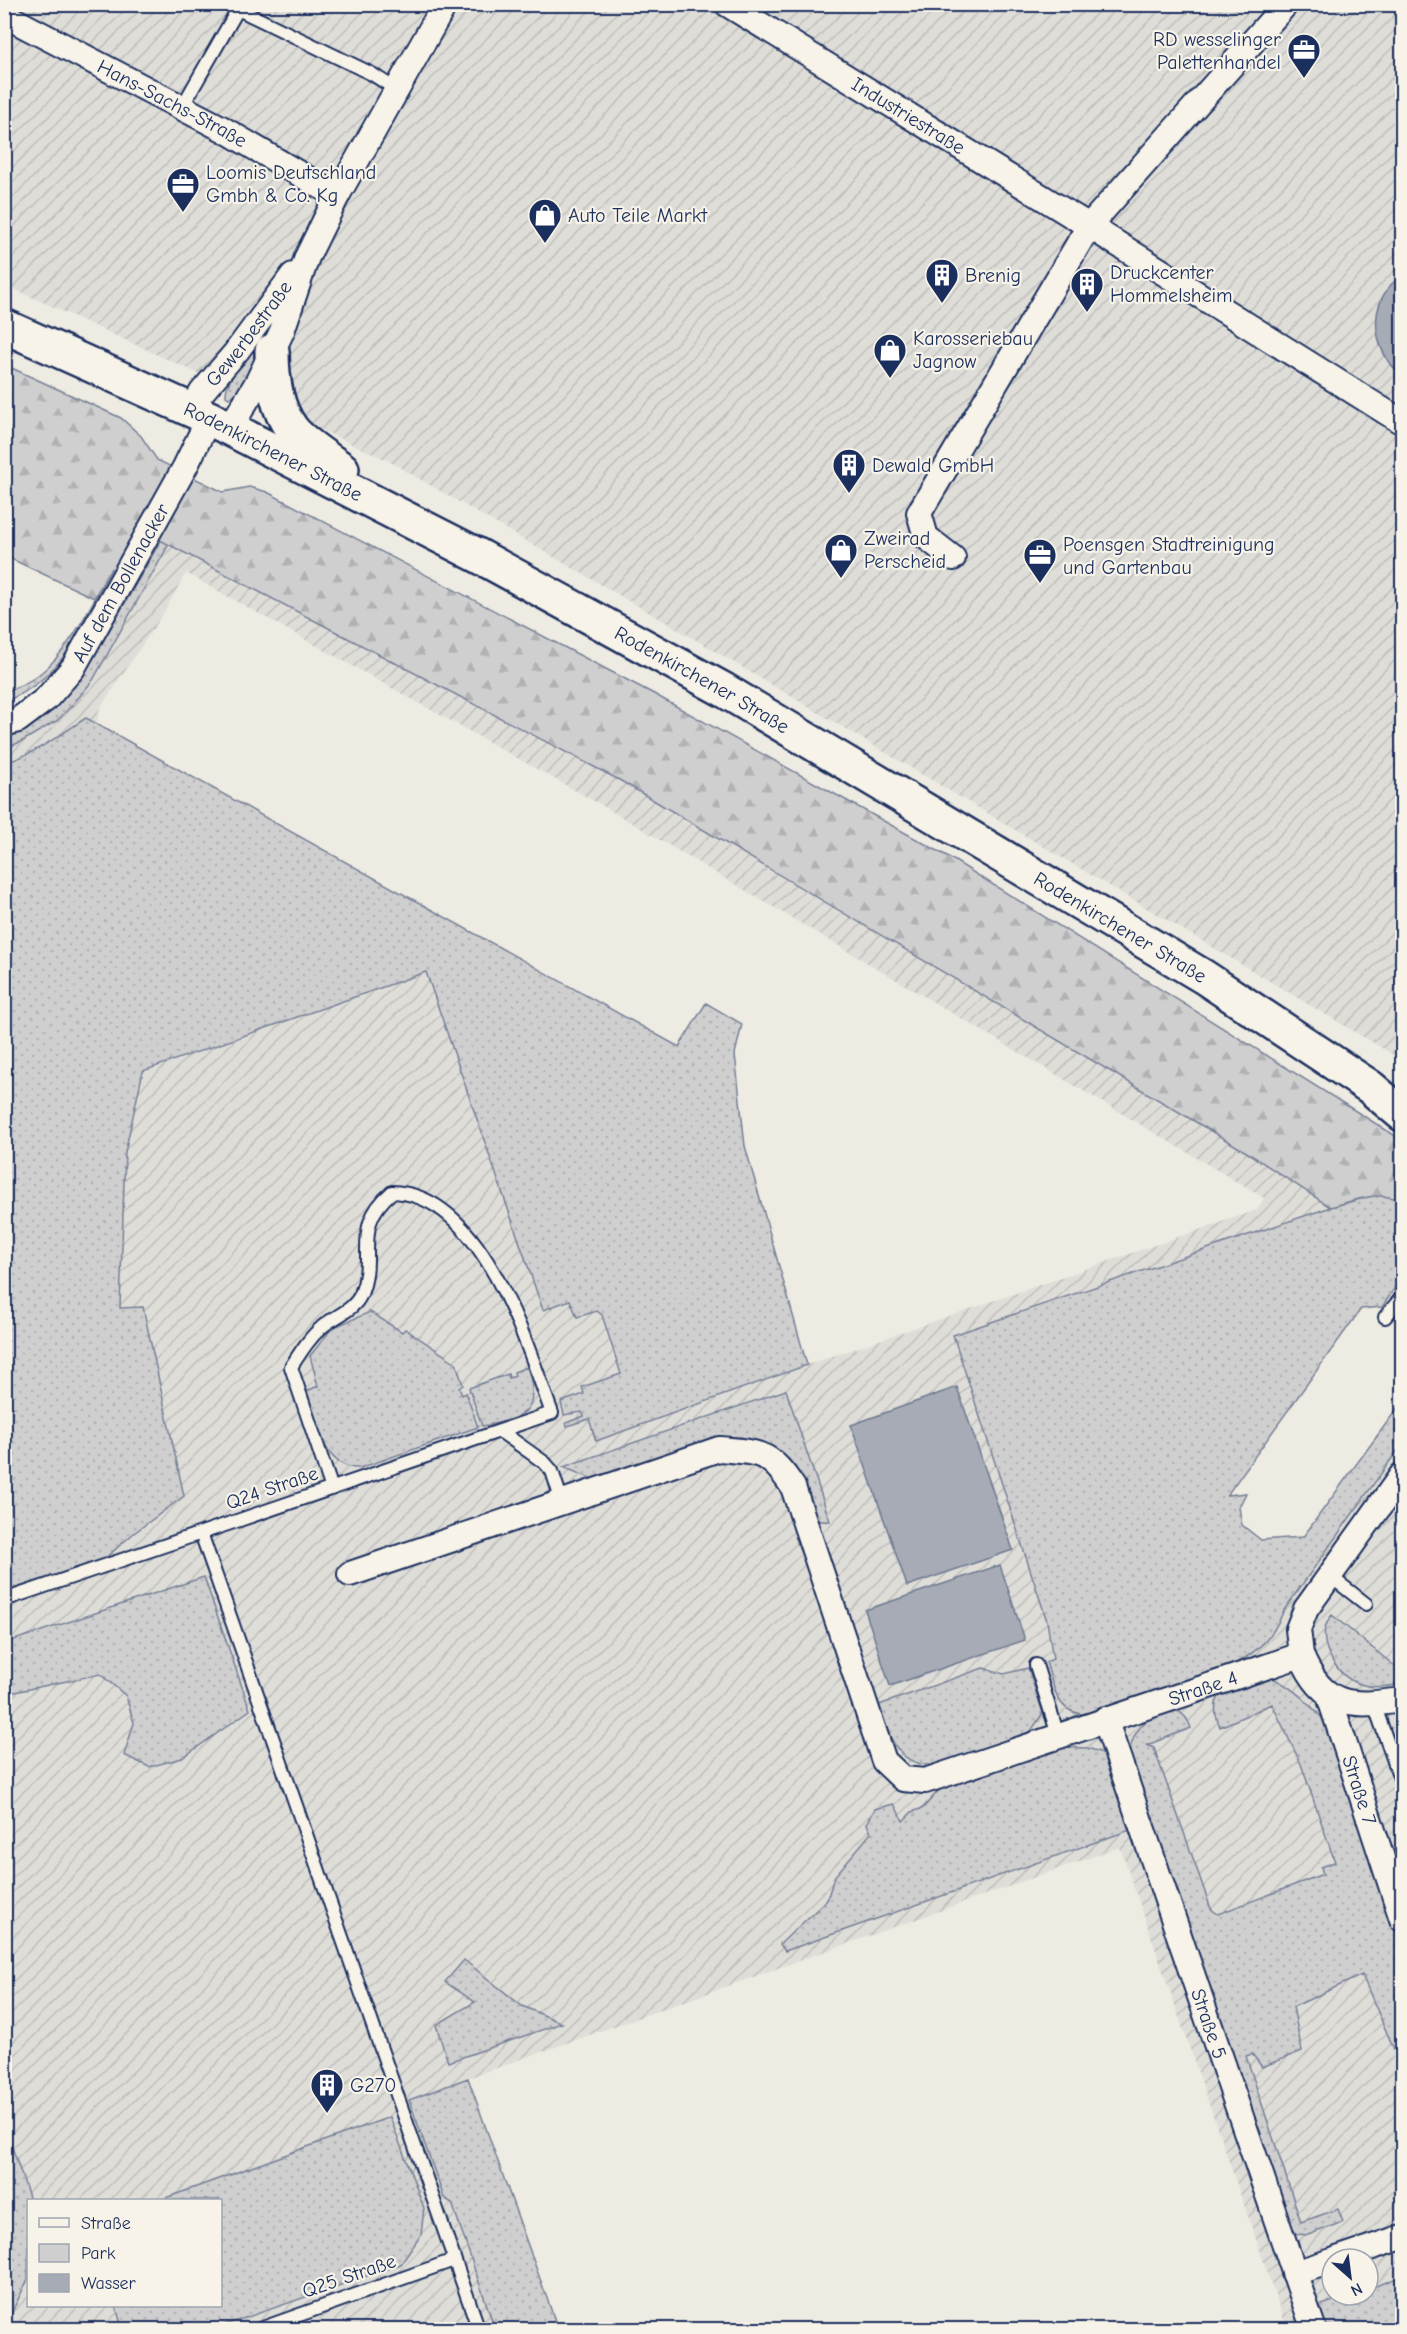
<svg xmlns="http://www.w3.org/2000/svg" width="1407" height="2334" font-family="'Comic Neue',sans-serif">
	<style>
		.industrial { fill: url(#industrial-furrows); fill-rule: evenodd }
		.green { fill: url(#green-dots); stroke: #757f96; stroke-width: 1.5 }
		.forest { fill: url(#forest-firs); stroke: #757f96; stroke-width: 1.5 }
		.water { fill: #a6abb5; stroke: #6e7992; stroke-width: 1.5 }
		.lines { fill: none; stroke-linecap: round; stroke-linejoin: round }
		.lane-casing { stroke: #1b2f5e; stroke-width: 16 }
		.street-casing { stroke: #1b2f5e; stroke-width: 28 }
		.secondary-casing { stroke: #1b2f5e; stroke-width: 38 }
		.lane { stroke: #f7f3e8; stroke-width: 12 }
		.street { stroke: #f7f3e8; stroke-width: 24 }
		.secondary { stroke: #f7f3e8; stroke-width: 33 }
		.labels { text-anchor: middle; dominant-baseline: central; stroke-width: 4.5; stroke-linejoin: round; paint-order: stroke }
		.poi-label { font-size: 20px; fill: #1b2f5e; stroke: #f7f3e8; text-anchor: start }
		.street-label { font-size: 20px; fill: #1b2f5e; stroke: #f7f3e8 }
	</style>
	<defs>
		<pattern id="industrial-furrows" width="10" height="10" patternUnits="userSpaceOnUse" patternTransform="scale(1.5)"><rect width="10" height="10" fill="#deddd8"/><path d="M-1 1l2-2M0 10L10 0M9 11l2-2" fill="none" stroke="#bebebc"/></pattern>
		<pattern id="green-dots" width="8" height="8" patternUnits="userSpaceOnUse" patternTransform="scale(1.5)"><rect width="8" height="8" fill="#cfcfcf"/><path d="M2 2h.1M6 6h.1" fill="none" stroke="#b1b2b4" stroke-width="1.8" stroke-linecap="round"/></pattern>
		<pattern id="forest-firs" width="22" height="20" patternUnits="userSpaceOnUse" patternTransform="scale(1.5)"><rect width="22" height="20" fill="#cfcfcf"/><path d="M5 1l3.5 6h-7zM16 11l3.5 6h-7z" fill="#b1b2b4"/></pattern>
	</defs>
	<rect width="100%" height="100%" fill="#eeebe2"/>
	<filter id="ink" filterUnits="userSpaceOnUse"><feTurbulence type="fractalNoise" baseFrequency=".0167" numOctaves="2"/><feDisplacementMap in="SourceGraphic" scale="12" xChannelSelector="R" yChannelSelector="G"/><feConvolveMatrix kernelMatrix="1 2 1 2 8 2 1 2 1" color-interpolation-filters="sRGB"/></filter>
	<g filter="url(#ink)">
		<!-- industrial -->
		<path class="industrial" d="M 5,5 L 1402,5 L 1402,1060 L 691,637 L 387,460 L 5,285 Z
			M 169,544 L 621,781 L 1248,1153 L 1330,1207 L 954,1334 L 1047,1621 L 1051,1644 L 1284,1593 L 1402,1433 L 1402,2329 L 1287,2329 L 1120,1847 L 468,2078 L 558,2329 L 5,2330 L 5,748 L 21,742 L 58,720 L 76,701 L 93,680 ZM 186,573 L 603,806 L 1264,1198 L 1257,1210 L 807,1365 L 745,1146 L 735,1054 L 742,1024 L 706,1003 L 679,1047 L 97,723 L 100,708 L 163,614 ZM 28,2200 L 220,2200 L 220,2306 L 28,2306 ZM 1332,2259 L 1368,2259 L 1368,2295 L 1332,2295 Z"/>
		<!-- green -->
		<path class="green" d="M 266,334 L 267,337 L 242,389 L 229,398 L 226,396 C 224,380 253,349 263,335 Z
			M 161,540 L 169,544 L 93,680 L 76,701 L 58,720 L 21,742 L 5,748 L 5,737 C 63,716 87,671 115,620 C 131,593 146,567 161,540 Z
			M 111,569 L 116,571 C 89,619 61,681 5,701 L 5,693 C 15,687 28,683 37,676 C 69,653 92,603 111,569 Z
			M 86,718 L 679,1047 L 706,1003 L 742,1024 L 735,1054 L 745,1146 L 807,1365 L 596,1441 L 589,1419 L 567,1426 L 566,1423 L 584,1416 L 582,1412 L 564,1415 L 561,1402 L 584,1394 L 582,1387 L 621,1374 L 602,1315 L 597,1311 L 577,1317 L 570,1300 L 543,1310 L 426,972 L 143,1071 L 125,1152 L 120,1308 L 143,1307 L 184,1496 L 134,1533 L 104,1559 L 13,1589 L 5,1590 L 5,763 C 34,754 60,735 86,718 Z
			M 1375,1195 L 1388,1195 L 1402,1201 L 1402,1277 L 1382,1307 L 1361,1309 L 1227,1495 L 1246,1493 L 1239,1507 L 1242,1525 L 1261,1540 L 1303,1537 L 1402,1402 L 1402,1395 L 1402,1438 L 1400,1447 L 1284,1610 C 1273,1637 1259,1651 1233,1665 L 1089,1714 C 1056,1716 1054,1687 1046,1662 L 1053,1659 L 1047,1621 L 953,1335 L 1331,1207 Z
			M 370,1312 L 402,1332 L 405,1329 L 456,1363 L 463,1385 L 459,1388 L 462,1395 L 466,1393 L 478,1427 L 360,1468 C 322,1470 316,1418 307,1391 L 318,1386 L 310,1356 L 332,1328 Z
			M 527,1367 C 543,1413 522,1419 482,1426 L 469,1388 L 508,1374 L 509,1378 L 515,1376 L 514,1372 Z
			M 786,1390 L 830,1521 C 824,1522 817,1521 813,1516 C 806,1507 804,1491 800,1481 C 788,1447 756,1435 722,1437 L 595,1480 L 563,1467 Z
			M 204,1577 L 250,1710 L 182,1758 L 149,1767 L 124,1755 L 134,1723 L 126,1696 L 100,1674 L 5,1694 L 5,1643 Z
			M 1332,1615 L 1402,1672 L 1402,1684 C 1388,1686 1374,1689 1360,1684 C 1339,1678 1321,1650 1325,1628 C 1326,1624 1329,1619 1332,1615 Z
			M 983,1668 L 1004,1674 L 1028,1668 L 1043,1713 L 1029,1734 L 942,1765 C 897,1769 891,1740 879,1705 Z
			M 1266,1675 C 1290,1685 1305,1699 1322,1718 L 1402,1946 L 1402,2068 L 1362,1975 L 1293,2007 L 1302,2051 L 1262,2067 L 1252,2054 L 1246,2056 L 1301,2222 L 1338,2209 L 1343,2222 L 1308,2235 L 1297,2234 L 1288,2225 L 1129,1761 C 1130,1753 1130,1744 1134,1737 C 1145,1714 1180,1694 1191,1728 L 1147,1745 L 1154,1748 L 1211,1909 L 1218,1914 L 1323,1874 L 1321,1867 L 1335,1862 L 1301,1764 L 1272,1704 L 1220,1727 C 1203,1688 1236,1687 1266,1675 Z
			M 1061,1747 L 1088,1748 L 1105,1754 L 1130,1830 L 785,1951 L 780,1944 L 827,1900 L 834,1877 L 871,1833 L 867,1824 L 875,1809 L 894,1804 L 903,1821 L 912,1812 L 923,1808 L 941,1788 Z
			M 464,1960 L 522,2006 L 562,2023 L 448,2062 L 436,2025 L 475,2002 L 445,1982 Z
			M 468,2078 L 558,2329 L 495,2329 L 452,2203 L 444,2198 L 409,2100 Z
			M 390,2117 L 424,2208 L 421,2235 L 401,2264 L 213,2329 L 122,2329 L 116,2306 L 220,2306 L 220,2200 L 160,2200 Z
			M 5,2133 L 8,2135 L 30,2200 L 28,2279 L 5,2326 Z
			M 1402,2276 L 1402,2329 L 1323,2329 L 1319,2317 L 1319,2306 L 1350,2295 L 1368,2295 L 1368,2289 Z"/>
		<!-- forest -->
		<path class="forest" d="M 5,365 L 121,418 L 141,436 L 157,460 L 223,492 L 249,487 L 267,492 L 652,693 L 947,856 L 1402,1140 L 1402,1201 C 1375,1190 1358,1200 1330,1207 L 1248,1153 L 621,781 L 141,530 L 116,571 L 111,569 L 94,598 L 5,556 Z"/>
		<!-- water -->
		<path class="water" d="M 1402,274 L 1402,375 C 1376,355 1367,315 1389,287 C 1392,283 1398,279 1402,274 Z
			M 957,1387 L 1013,1550 L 907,1586 L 851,1425 Z
			M 1000,1565 L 1025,1640 L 890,1686 L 865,1610 Z"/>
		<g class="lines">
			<defs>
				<path id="lane" d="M 182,107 L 238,9 L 372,74 L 397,90
					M 1385,1317 L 1402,1297
					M 500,1431 L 545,1463 L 552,1471 L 562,1502
					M 201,1533 L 479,2330
					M 1330,1576 L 1366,1604
					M 4,1600 C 187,1538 369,1476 552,1413 C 526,1344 483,1194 392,1192 C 351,1227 377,1253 361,1294 C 354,1311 334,1316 322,1327 C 309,1338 300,1353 291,1367 L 332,1489
					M 1036,1665 L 1058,1735
					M 1374,1704 L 1402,1784
					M 257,2330 L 454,2260"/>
				<g id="street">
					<path id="s1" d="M 727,4 L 1089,226 L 1402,422"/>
					<path id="s2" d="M 4,15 L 223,129 L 337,196"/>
					<path id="s3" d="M 191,410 L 202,392 L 236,352 L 293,275"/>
					<path d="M 230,428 L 257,383 L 282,331 L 307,257 L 337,196 L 445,4"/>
					<path d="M 953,558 L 926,537 L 919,513 L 1089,226 L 1286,4"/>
					<path id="s4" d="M 4,724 L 18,720 L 46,699 L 73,668 L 185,467 L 209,418"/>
					<path id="s5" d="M 350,1574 L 719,1449 C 761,1453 769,1451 793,1487 L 884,1761 L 903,1779 L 925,1781 L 1301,1655 L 1298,1629 L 1306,1609 L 1402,1475"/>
					<path d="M 1301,1655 C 1323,1708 1351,1707 1402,1700"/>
					<path id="s6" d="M 1329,1696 L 1402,1919"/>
					<path id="s7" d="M 1105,1719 L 1314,2330"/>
					<path d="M 1337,2259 L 1402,2237"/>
					<path d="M 1294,2273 L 1332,2261"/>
				</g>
				<g id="secondary">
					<path id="s8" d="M 4,326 L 209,418 L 479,556 L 724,690 L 1204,977 L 1370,1087 L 1402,1114"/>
					<path d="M 272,351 C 272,376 275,406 291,428 C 299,440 329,460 342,469"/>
				</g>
			</defs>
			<!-- lane casing -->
			<use href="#lane" class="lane-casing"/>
			<!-- street casing -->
			<use href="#street" class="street-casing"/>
			<!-- secondary casing -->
			<use href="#secondary" class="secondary-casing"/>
			<!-- lane -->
			<use href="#lane" class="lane"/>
			<!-- street -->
			<use href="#street" class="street"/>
			<!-- secondary -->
			<use href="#secondary" class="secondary"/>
		</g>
	</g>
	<!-- icons -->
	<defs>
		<symbol id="office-pin" viewBox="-11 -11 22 30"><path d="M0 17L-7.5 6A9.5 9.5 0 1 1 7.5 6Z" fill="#1b2f5e" stroke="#f7f3e8"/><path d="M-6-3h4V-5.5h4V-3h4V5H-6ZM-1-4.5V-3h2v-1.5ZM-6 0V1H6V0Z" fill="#fff"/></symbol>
		<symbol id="shop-pin" viewBox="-11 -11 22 30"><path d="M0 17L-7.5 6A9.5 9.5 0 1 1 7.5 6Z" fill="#1b2f5e" stroke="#f7f3e8"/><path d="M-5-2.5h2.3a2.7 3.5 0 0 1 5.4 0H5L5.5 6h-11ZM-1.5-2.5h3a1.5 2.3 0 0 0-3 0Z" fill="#fff"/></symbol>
		<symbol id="building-pin" viewBox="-11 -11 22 30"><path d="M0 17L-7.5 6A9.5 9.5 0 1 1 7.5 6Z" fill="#1b2f5e" stroke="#f7f3e8"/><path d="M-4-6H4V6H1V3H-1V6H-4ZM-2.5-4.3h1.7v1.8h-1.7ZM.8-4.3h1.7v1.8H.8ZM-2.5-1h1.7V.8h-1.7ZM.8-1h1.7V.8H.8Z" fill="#fff"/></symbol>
	</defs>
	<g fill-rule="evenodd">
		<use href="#office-pin" x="1285" y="31" width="38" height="52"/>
		<use href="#office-pin" x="164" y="165" width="38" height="52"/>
		<use href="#shop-pin" x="526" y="196" width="38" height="52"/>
		<use href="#building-pin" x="923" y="256" width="38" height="52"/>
		<use href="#building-pin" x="1068" y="265" width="38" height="52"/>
		<use href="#shop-pin" x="871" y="331" width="38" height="52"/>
		<use href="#building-pin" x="830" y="446" width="38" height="52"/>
		<use href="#shop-pin" x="822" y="531" width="38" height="52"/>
		<use href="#office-pin" x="1021" y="536" width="38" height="52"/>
		<use href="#building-pin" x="308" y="2066" width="38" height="52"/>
	</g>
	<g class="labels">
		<!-- poi labels -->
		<g class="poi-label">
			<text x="1281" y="39" text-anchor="end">RD wesselinger<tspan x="1281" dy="23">Palettenhandel</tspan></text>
			<text x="206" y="172">Loomis Deutschland<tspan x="206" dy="23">Gmbh &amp; Co. Kg</tspan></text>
			<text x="568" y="215">Auto Teile Markt</text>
			<text x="1110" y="272">Druckcenter<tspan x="1110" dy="23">Hommelsheim</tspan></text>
			<text x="965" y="275">Brenig</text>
			<text x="913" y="338">Karosseriebau<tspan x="913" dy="23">Jagnow</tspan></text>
			<text x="872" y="465">Dewald GmbH</text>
			<text x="864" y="538">Zweirad<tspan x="864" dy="23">Perscheid</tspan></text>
			<text x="1063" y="544">Poensgen Stadtreinigung<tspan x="1063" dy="23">und Gartenbau</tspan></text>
			<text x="350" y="2085">G270</text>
		</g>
		<!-- street labels -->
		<g class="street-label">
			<text stroke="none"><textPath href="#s2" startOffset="190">Hans-Sachs-Straße</textPath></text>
			<text stroke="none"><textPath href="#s1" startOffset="213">Industriestraße</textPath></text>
			<text stroke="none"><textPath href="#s3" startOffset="96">Gewerbestraße</textPath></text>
			<text stroke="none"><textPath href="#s8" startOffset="297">Rodenkirchener Straße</textPath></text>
			<text stroke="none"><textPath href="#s4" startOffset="188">Auf dem Bollenacker</textPath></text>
			<text stroke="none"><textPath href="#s8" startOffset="783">Rodenkirchener Straße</textPath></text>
			<text stroke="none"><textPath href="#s8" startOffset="1269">Rodenkirchener Straße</textPath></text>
			<text transform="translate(272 1488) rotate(-19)">Q24 Straße</text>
			<text stroke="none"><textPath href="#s5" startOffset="1108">Straße 4</textPath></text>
			<text stroke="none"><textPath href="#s6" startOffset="99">Straße 7</textPath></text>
			<text stroke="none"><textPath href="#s7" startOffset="322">Straße 5</textPath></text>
			<text transform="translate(349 2276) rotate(-19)">Q25 Straße</text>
		</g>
	</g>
	<!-- margin -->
	<rect width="1407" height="2334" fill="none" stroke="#f7f3e8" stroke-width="24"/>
	<rect x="12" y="12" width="1383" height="2310" fill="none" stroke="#1b2f5e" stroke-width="2" filter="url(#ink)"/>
	<!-- legend -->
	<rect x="27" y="2199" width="195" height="108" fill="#f7f3e8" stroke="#9fa5b1" stroke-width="1.5"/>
	<rect x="39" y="2218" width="30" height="9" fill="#f7f3e8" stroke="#9fa5b1" stroke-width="1.5"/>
	<text x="81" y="2229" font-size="18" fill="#1b2f5e">Straße</text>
	<rect x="39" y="2244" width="30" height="18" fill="#cfcfcf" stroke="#9fa5b1" stroke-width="1.5"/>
	<text x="81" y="2259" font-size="18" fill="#1b2f5e">Park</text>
	<rect x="39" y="2274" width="30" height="18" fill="#a6abb5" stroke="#9fa5b1" stroke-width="1.5"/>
	<text x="81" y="2289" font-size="18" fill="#1b2f5e">Wasser</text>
	<!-- north arrow -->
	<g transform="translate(1350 2277) rotate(152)"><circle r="28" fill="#f7f3e8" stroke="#9fa5b1" stroke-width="1.5"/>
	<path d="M0-4.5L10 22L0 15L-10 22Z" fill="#1b2f5e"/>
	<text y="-9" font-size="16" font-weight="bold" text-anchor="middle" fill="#1b2f5e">N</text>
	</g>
</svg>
